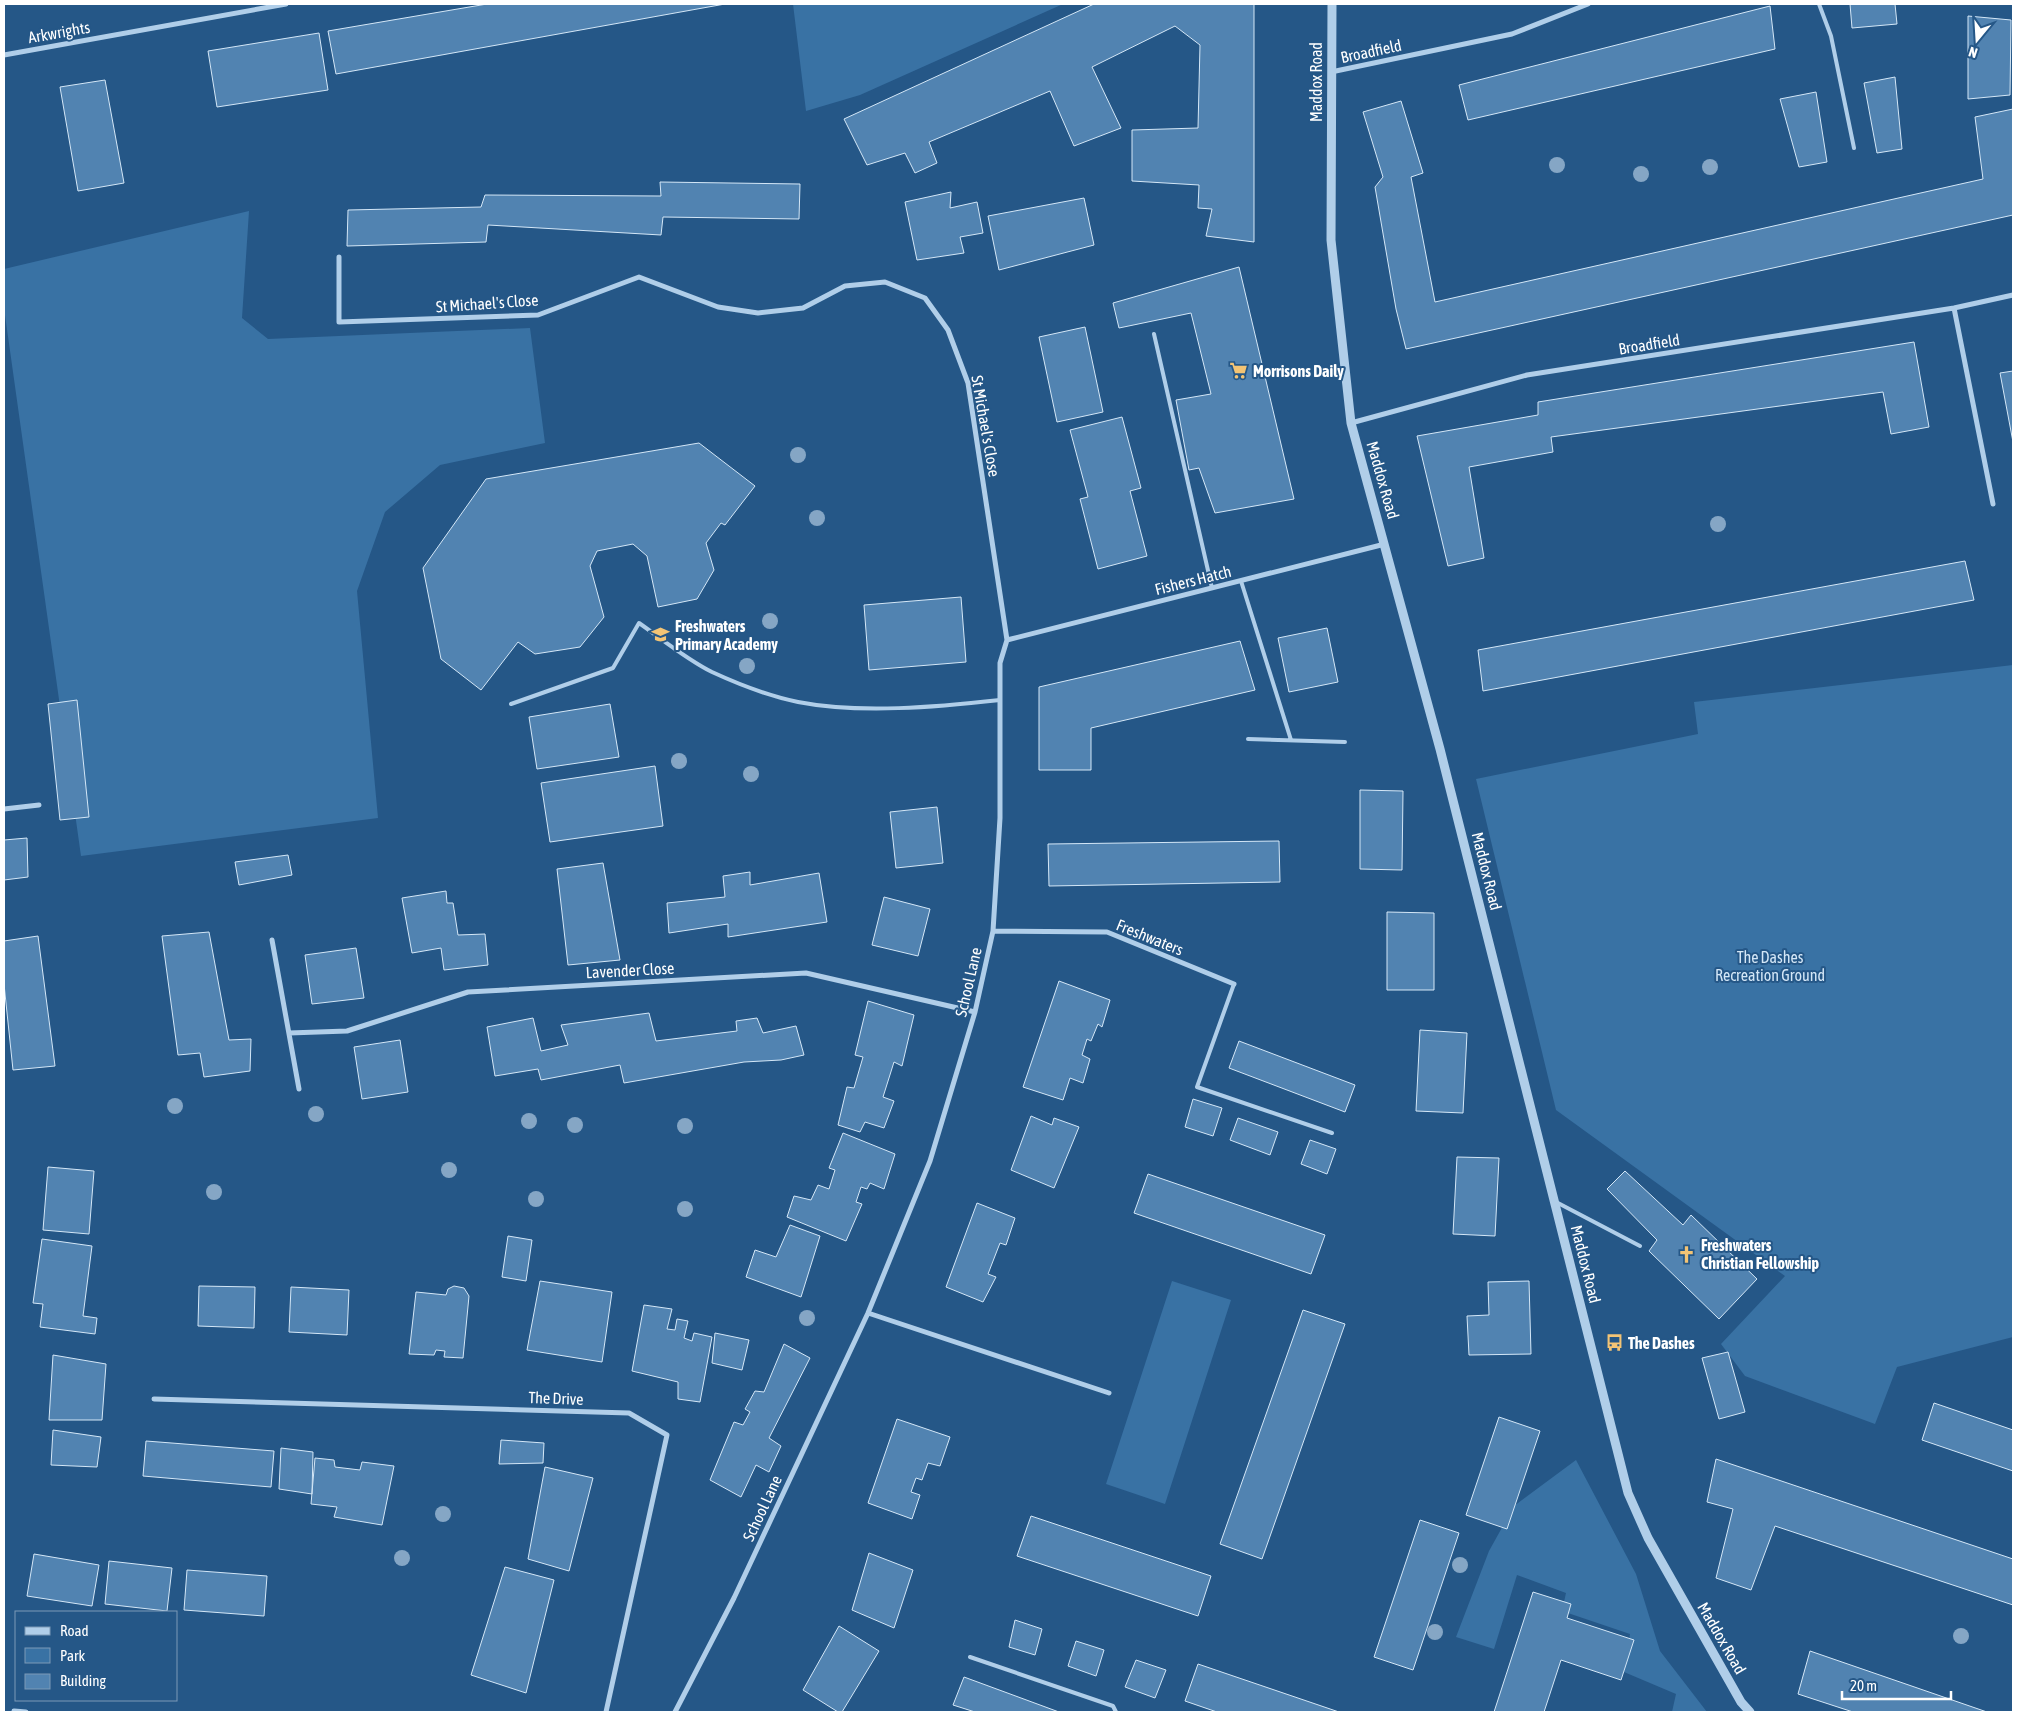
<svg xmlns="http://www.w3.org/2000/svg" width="2017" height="1716" font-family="'Asap Condensed',sans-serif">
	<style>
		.green { fill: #3972a4 }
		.building { fill: #5183b1; stroke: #d4e7f7 }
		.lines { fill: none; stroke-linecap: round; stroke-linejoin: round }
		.service { stroke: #b0cee9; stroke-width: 4 }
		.minor { stroke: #b0cee9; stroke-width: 5 }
		.tertiary { stroke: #b0cee9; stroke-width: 9 }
		.tree { fill: #85a6c5 }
		.labels { text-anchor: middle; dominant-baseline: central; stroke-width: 4; stroke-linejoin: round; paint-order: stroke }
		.street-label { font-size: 16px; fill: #fff; stroke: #255787 }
		.poi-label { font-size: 16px; font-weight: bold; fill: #fff; stroke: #255787; text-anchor: start }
		.park-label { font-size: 16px; fill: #d4e7f7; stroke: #255787 }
	</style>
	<rect width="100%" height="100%" fill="#255787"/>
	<!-- green -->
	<path class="green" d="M 793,4 L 1063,4 L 860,95 L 806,111 Z
		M 249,211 L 242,318 L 268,339 L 530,328 L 545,443 L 440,465 L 385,512 L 357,591 L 378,818 L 81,856 L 4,308 L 4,269 Z
		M 2013,665 L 2013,1337 L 1897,1367 L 1875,1424 L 1745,1376 L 1721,1344 L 1785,1276 L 1556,1110 L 1476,779 L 1698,734 L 1694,702 Z
		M 1172,1281 L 1231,1300 L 1165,1504 L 1106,1484 Z
		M 1576,1460 L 1636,1574 L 1660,1651 L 1707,1712 L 1672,1712 L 1676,1694 L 1624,1672 L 1630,1634 L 1562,1611 L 1566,1593 L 1517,1575 L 1494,1649 L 1456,1637 L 1489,1551 L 1514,1506 Z"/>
	<!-- building -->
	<path class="building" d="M 487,4 L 725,4 L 336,74 L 328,31 Z
		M 1094,4 L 1254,4 L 1254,242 L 1206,236 L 1212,209 L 1198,208 L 1199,185 L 1132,181 L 1132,130 L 1198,128 L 1200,45 L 1175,26 L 1092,67 L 1121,128 L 1074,146 L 1050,91 L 929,142 L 937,163 L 915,173 L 905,153 L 867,165 L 844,119 Z
		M 1850,4 L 1895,4 L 1897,24 L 1852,28 Z
		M 1770,6 L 1775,49 L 1468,120 L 1459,85 Z
		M 1968,16 L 2011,20 L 2010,95 L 1968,99 Z
		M 319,33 L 328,90 L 217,107 L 208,51 Z
		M 1895,77 L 1902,149 L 1877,153 L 1864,83 Z
		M 105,80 L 124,183 L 78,191 L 60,87 Z
		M 1816,92 L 1827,162 L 1799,167 L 1780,99 Z
		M 1401,101 L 1423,173 L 1411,177 L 1435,302 L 1983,179 L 1975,117 L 2013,109 L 2013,215 L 1406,349 L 1396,309 L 1375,187 L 1383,177 L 1363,112 Z
		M 660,182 L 800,184 L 799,219 L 663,217 L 661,235 L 488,225 L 486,242 L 347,246 L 348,210 L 481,207 L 485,195 L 661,196 Z
		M 951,192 L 950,208 L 977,202 L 983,233 L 960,237 L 964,253 L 917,260 L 905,202 Z
		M 1084,198 L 1094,245 L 999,270 L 988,216 Z
		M 1239,267 L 1294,499 L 1215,513 L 1199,468 L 1189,470 L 1176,400 L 1211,394 L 1191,313 L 1119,328 L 1113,303 Z
		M 1085,327 L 1103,412 L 1057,422 L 1039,337 Z
		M 1914,342 L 1929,427 L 1891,434 L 1883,392 L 1551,437 L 1553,452 L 1469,467 L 1484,558 L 1448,566 L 1417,436 L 1538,415 L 1538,402 Z
		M 2013,371 L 2013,442 L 2000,373 Z
		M 1122,417 L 1141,488 L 1130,491 L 1147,556 L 1098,569 L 1080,499 L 1088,497 L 1070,430 Z
		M 699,443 L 755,486 L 725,525 L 721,523 L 706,543 L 714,570 L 697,599 L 658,607 L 647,556 L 633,544 L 597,551 L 590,566 L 604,617 L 580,647 L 535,654 L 518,642 L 481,690 L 441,659 L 423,568 L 486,479 Z
		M 1965,561 L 1974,600 L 1483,691 L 1478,650 Z
		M 961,597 L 966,662 L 869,670 L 864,605 Z
		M 1327,628 L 1338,682 L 1289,692 L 1278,638 Z
		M 1240,641 L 1255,690 L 1091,728 L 1091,770 L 1039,770 L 1039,687 Z
		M 77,700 L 89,817 L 60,820 L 48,704 Z
		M 610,704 L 619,757 L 537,769 L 529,717 Z
		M 655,766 L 663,826 L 550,842 L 541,783 Z
		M 1360,790 L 1403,791 L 1402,870 L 1360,869 Z
		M 937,807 L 943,863 L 896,868 L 890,812 Z
		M 27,838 L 28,877 L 4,880 L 4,840 Z
		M 1279,841 L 1280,882 L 1049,886 L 1048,844 Z
		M 288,855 L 292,875 L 239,885 L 235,862 Z
		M 603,863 L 620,960 L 568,965 L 557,869 Z
		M 750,872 L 750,885 L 819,873 L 827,922 L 728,937 L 728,924 L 669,933 L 667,903 L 725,897 L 723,876 Z
		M 446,891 L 447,903 L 453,903 L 458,935 L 485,934 L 488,965 L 444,970 L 441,948 L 412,953 L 402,898 Z
		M 884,897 L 930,909 L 918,956 L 872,945 Z
		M 1387,912 L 1434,913 L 1434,990 L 1387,990 Z
		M 209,932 L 229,1040 L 251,1039 L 250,1071 L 204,1077 L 200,1053 L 178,1055 L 162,936 Z
		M 38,936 L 55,1066 L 13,1070 L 4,984 L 4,941 Z
		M 356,948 L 364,998 L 312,1004 L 305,955 Z
		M 1059,981 L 1110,1000 L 1102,1027 L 1098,1024 L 1091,1041 L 1087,1039 L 1082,1055 L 1090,1059 L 1083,1083 L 1070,1078 L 1063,1100 L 1023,1087 Z
		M 868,1001 L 914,1015 L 902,1066 L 894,1062 L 883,1097 L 894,1101 L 884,1128 L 865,1122 L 860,1132 L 838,1125 L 847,1087 L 854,1088 L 863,1057 L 855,1055 Z
		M 649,1013 L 656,1041 L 737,1031 L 736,1021 L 757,1018 L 763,1033 L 796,1026 L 804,1055 L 781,1060 L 744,1062 L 624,1083 L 620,1065 L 541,1080 L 538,1069 L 495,1076 L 487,1027 L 533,1018 L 541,1051 L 568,1045 L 561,1025 Z
		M 1420,1030 L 1467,1033 L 1463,1113 L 1416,1111 Z
		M 400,1040 L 408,1092 L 362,1099 L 354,1047 Z
		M 1239,1041 L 1355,1085 L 1345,1112 L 1229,1068 Z
		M 1193,1099 L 1222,1108 L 1213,1136 L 1185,1127 Z
		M 1031,1116 L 1052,1125 L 1054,1118 L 1079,1127 L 1054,1188 L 1011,1170 Z
		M 1238,1118 L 1278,1132 L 1270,1155 L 1230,1140 Z
		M 843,1133 L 895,1154 L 884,1189 L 870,1183 L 867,1189 L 861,1187 L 856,1202 L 862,1204 L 846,1241 L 787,1217 L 794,1196 L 811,1200 L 818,1185 L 829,1189 L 835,1170 L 829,1168 Z
		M 1310,1140 L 1336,1149 L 1327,1174 L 1301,1164 Z
		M 1457,1157 L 1499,1158 L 1495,1236 L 1453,1234 Z
		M 48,1167 L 94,1171 L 89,1234 L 43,1230 Z
		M 1625,1171 L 1683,1225 L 1691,1215 L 1757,1279 L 1719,1319 L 1649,1251 L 1657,1240 L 1607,1189 Z
		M 1148,1174 L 1325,1235 L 1311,1274 L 1134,1213 Z
		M 977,1203 L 1015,1218 L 1006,1245 L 1000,1243 L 988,1274 L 996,1277 L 983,1302 L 946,1287 Z
		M 790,1225 L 820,1236 L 801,1297 L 746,1277 L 755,1250 L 776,1257 Z
		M 508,1236 L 532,1240 L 526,1281 L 502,1277 Z
		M 42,1239 L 92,1246 L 83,1316 L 97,1318 L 95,1334 L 40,1327 L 43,1304 L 33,1303 Z
		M 540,1281 L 612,1292 L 602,1362 L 527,1350 Z
		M 1529,1281 L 1531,1354 L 1469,1355 L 1467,1316 L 1489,1315 L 1488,1282 Z
		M 199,1286 L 255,1287 L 254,1328 L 198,1326 Z
		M 454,1286 L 464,1288 L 469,1296 L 463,1358 L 444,1357 L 445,1351 L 436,1350 L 434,1355 L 409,1354 L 416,1292 L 446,1295 L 448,1289 Z
		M 291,1287 L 349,1290 L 347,1335 L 289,1332 Z
		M 644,1305 L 672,1309 L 667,1329 L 675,1330 L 677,1319 L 688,1321 L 684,1338 L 692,1341 L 694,1333 L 712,1337 L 700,1402 L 678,1399 L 678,1382 L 632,1371 Z
		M 1303,1310 L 1345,1324 L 1262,1559 L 1220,1544 Z
		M 715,1333 L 749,1340 L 742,1370 L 712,1363 Z
		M 784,1344 L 810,1358 L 769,1438 L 781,1446 L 769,1472 L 756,1465 L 741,1497 L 710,1480 L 734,1422 L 743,1425 L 750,1412 L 745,1409 L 755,1391 L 764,1392 Z
		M 1728,1352 L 1745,1412 L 1719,1419 L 1702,1358 Z
		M 53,1355 L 106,1364 L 102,1420 L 49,1420 Z
		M 1934,1403 L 2013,1430 L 2013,1471 L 1922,1440 Z
		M 1499,1417 L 1540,1431 L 1507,1529 L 1466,1515 Z
		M 897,1419 L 950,1437 L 940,1466 L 928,1463 L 922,1480 L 916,1478 L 911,1492 L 920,1495 L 912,1519 L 868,1503 Z
		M 53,1430 L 101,1437 L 97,1467 L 51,1465 Z
		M 501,1440 L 544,1443 L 543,1463 L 499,1464 Z
		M 146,1441 L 274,1451 L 271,1487 L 143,1476 Z
		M 281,1448 L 313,1452 L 312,1494 L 279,1489 Z
		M 315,1458 L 334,1460 L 335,1467 L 360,1470 L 362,1462 L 394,1466 L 382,1525 L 334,1517 L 337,1507 L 311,1504 Z
		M 1716,1459 L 2013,1559 L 2013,1605 L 1775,1526 L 1751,1590 L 1716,1578 L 1733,1509 L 1707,1502 Z
		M 545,1467 L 593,1478 L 569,1571 L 528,1559 Z
		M 1031,1516 L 1211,1576 L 1198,1616 L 1017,1556 Z
		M 1420,1520 L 1459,1533 L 1413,1670 L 1374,1657 Z
		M 869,1553 L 913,1570 L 894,1628 L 852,1610 Z
		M 34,1554 L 99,1565 L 92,1606 L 27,1596 Z
		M 109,1561 L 172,1568 L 167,1611 L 105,1604 Z
		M 505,1567 L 554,1580 L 526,1693 L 471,1675 Z
		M 187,1570 L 267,1576 L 264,1616 L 184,1610 Z
		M 1533,1592 L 1571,1604 L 1567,1618 L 1634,1640 L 1621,1680 L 1561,1660 L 1544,1712 L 1494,1712 Z
		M 1015,1620 L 1042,1629 L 1035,1655 L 1009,1647 Z
		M 839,1626 L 879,1651 L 842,1712 L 838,1712 L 803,1690 Z
		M 1076,1641 L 1104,1650 L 1096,1676 L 1068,1666 Z
		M 1810,1651 L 1987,1712 L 1853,1712 L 1798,1694 Z
		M 1136,1660 L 1166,1670 L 1155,1698 L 1125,1687 Z
		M 1198,1664 L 1339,1712 L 1217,1712 L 1185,1701 Z
		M 964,1677 L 1059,1712 L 975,1712 L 953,1705 Z"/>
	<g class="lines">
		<!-- service -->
		<path class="service" d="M 1819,4 L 1831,36 L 1854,148
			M 1154,334 L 1212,588
			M 1241,581 L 1291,740
			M 511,704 L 613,668 L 639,623 C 662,639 686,659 712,672 C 738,684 769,696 798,702 C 859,714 938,707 1000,700
			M 1248,739 L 1345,742
			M 1234,984 L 1197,1087 L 1332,1133
			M 1556,1202 L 1640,1246
			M 970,1657 L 1113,1706 L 1116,1712"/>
		<!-- minor -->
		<path class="minor" d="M 4,55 L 286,4
			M 1331,72 L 1512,34 L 1588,4
			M 339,257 L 339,322 L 538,315 L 639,277 L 718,307 L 758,313 L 803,308 L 845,286 L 885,282 L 925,298 L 948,330 L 968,383 L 1007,640 L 1000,663 L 1000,818 L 993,931 L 975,1012 L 930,1161 L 868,1313 L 734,1598 L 675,1712
			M 1954,308 L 1993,504
			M 1351,423 L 1527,375 L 1954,308 L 2013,295
			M 1007,640 L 1385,544
			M 4,809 L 39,805
			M 993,931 L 1107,932 L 1234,984
			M 272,940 L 299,1089
			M 289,1033 L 347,1031 L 468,992 L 806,973 L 975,1012
			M 868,1313 L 1109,1393
			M 154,1399 L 629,1413 L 667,1435 L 606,1712
			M 14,1711 L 26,1712"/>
		<!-- tertiary -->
		<path class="tertiary" d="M 1332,4 L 1331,240 L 1351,423 L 1440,749 L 1628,1493 L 1648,1538 L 1741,1702 L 1750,1712"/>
	</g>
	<!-- trees -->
	<g class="tree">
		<circle cx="1557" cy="165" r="8"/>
		<circle cx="1710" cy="167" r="8"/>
		<circle cx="1641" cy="174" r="8"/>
		<circle cx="798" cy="455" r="8"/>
		<circle cx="817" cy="518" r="8"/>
		<circle cx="1718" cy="524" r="8"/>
		<circle cx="770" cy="621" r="8"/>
		<circle cx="747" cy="666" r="8"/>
		<circle cx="679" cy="761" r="8"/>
		<circle cx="751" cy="774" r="8"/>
		<circle cx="175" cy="1106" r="8"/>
		<circle cx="316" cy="1114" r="8"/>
		<circle cx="529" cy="1121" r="8"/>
		<circle cx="575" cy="1125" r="8"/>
		<circle cx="685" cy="1126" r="8"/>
		<circle cx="449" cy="1170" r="8"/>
		<circle cx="214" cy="1192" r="8"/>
		<circle cx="536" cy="1199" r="8"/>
		<circle cx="685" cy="1209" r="8"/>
		<circle cx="807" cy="1318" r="8"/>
		<circle cx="443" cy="1514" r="8"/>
		<circle cx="402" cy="1558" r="8"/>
		<circle cx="1460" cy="1565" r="8"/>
		<circle cx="1435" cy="1632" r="8"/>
		<circle cx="1961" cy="1636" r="8"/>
	</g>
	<!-- icons -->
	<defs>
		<symbol id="supermarket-bare" viewBox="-9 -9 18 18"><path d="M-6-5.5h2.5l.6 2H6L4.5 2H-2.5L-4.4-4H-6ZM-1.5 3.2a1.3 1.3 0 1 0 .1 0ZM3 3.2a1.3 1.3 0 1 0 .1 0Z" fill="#f3c475" stroke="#255787" stroke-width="2.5" paint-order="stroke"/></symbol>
		<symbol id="school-bare" viewBox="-9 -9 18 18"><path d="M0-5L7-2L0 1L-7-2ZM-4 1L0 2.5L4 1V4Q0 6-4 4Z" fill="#f3c475" stroke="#255787" stroke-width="2.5" paint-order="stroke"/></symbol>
		<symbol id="church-bare" viewBox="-9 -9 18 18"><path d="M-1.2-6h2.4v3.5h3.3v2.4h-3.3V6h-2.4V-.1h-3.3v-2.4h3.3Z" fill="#f3c475" stroke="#255787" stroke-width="2.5" paint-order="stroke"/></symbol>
		<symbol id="bus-bare" viewBox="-9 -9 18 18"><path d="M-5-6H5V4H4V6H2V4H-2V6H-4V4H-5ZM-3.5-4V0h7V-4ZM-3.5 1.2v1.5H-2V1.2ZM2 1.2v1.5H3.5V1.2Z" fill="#f3c475" stroke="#255787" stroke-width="2.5" paint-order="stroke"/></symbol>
	</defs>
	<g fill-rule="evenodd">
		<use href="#supermarket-bare" x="1226" y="358" width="25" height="25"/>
		<use href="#school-bare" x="648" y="622" width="25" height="25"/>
		<use href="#church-bare" x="1674" y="1242" width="25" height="25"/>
		<use href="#bus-bare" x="1602" y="1330" width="25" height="25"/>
	</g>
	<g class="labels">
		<!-- street labels -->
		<g class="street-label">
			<text transform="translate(59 32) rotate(-10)">Arkwrights</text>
			<text transform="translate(1371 51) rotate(-12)">Broadfield</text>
			<text transform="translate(1316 82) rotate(-90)">Maddox Road</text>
			<text transform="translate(487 303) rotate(-4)">St Michael's Close</text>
			<text transform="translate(1649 344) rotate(-9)">Broadfield</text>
			<text transform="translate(986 426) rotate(80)">St Michael's Close</text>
			<text transform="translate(1383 480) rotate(74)">Maddox Road</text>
			<text transform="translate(1193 580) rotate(-14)">Fishers Hatch</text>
			<text transform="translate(1487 871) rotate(76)">Maddox Road</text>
			<text transform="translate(1150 937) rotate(22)">Freshwaters</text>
			<text transform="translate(630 970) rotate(-3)">Lavender Close</text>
			<text transform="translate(968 982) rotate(-77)">School Lane</text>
			<text transform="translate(1586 1264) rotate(76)">Maddox Road</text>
			<text transform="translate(556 1398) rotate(2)">The Drive</text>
			<text transform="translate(762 1508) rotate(-65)">School Lane</text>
			<text transform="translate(1722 1638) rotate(60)">Maddox Road</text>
		</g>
		<!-- poi labels -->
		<g class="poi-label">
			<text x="1253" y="371">Morrisons Daily</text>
			<text x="675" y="626">Freshwaters<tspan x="675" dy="18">Primary Academy</tspan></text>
			<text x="1701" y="1245">Freshwaters<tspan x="1701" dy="18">Christian Fellowship</tspan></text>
			<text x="1628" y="1343">The Dashes</text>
		</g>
		<!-- park labels -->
		<g class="park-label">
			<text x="1770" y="957">The Dashes<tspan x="1770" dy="18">Recreation Ground</tspan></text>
		</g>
	</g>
	<!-- border -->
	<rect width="2017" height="1716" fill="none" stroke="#ffffff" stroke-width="10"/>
	<!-- legend -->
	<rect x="15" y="1611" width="162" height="90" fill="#255787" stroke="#7c9ab7"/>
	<rect x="25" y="1627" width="25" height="8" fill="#b0cee9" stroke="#7c9ab7"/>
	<text x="60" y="1636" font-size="15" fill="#ffffff">Road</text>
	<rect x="25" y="1648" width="25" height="15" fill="#3972a4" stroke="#7c9ab7"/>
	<text x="60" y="1661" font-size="15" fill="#ffffff">Park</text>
	<rect x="25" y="1674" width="25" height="15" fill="#5183b1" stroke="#7c9ab7"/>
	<text x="60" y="1686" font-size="15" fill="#ffffff">Building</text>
	<!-- north arrow -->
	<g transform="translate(1977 40) rotate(198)" stroke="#255787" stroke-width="4" paint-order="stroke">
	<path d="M0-4L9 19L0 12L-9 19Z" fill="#ffffff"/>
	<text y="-8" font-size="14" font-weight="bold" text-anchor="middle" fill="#ffffff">N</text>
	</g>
	<!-- scale -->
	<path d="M1842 1691v8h109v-8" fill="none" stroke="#ffffff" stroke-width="2.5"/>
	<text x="1850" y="1691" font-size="15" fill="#ffffff" stroke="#255787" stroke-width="4" paint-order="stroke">20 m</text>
</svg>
